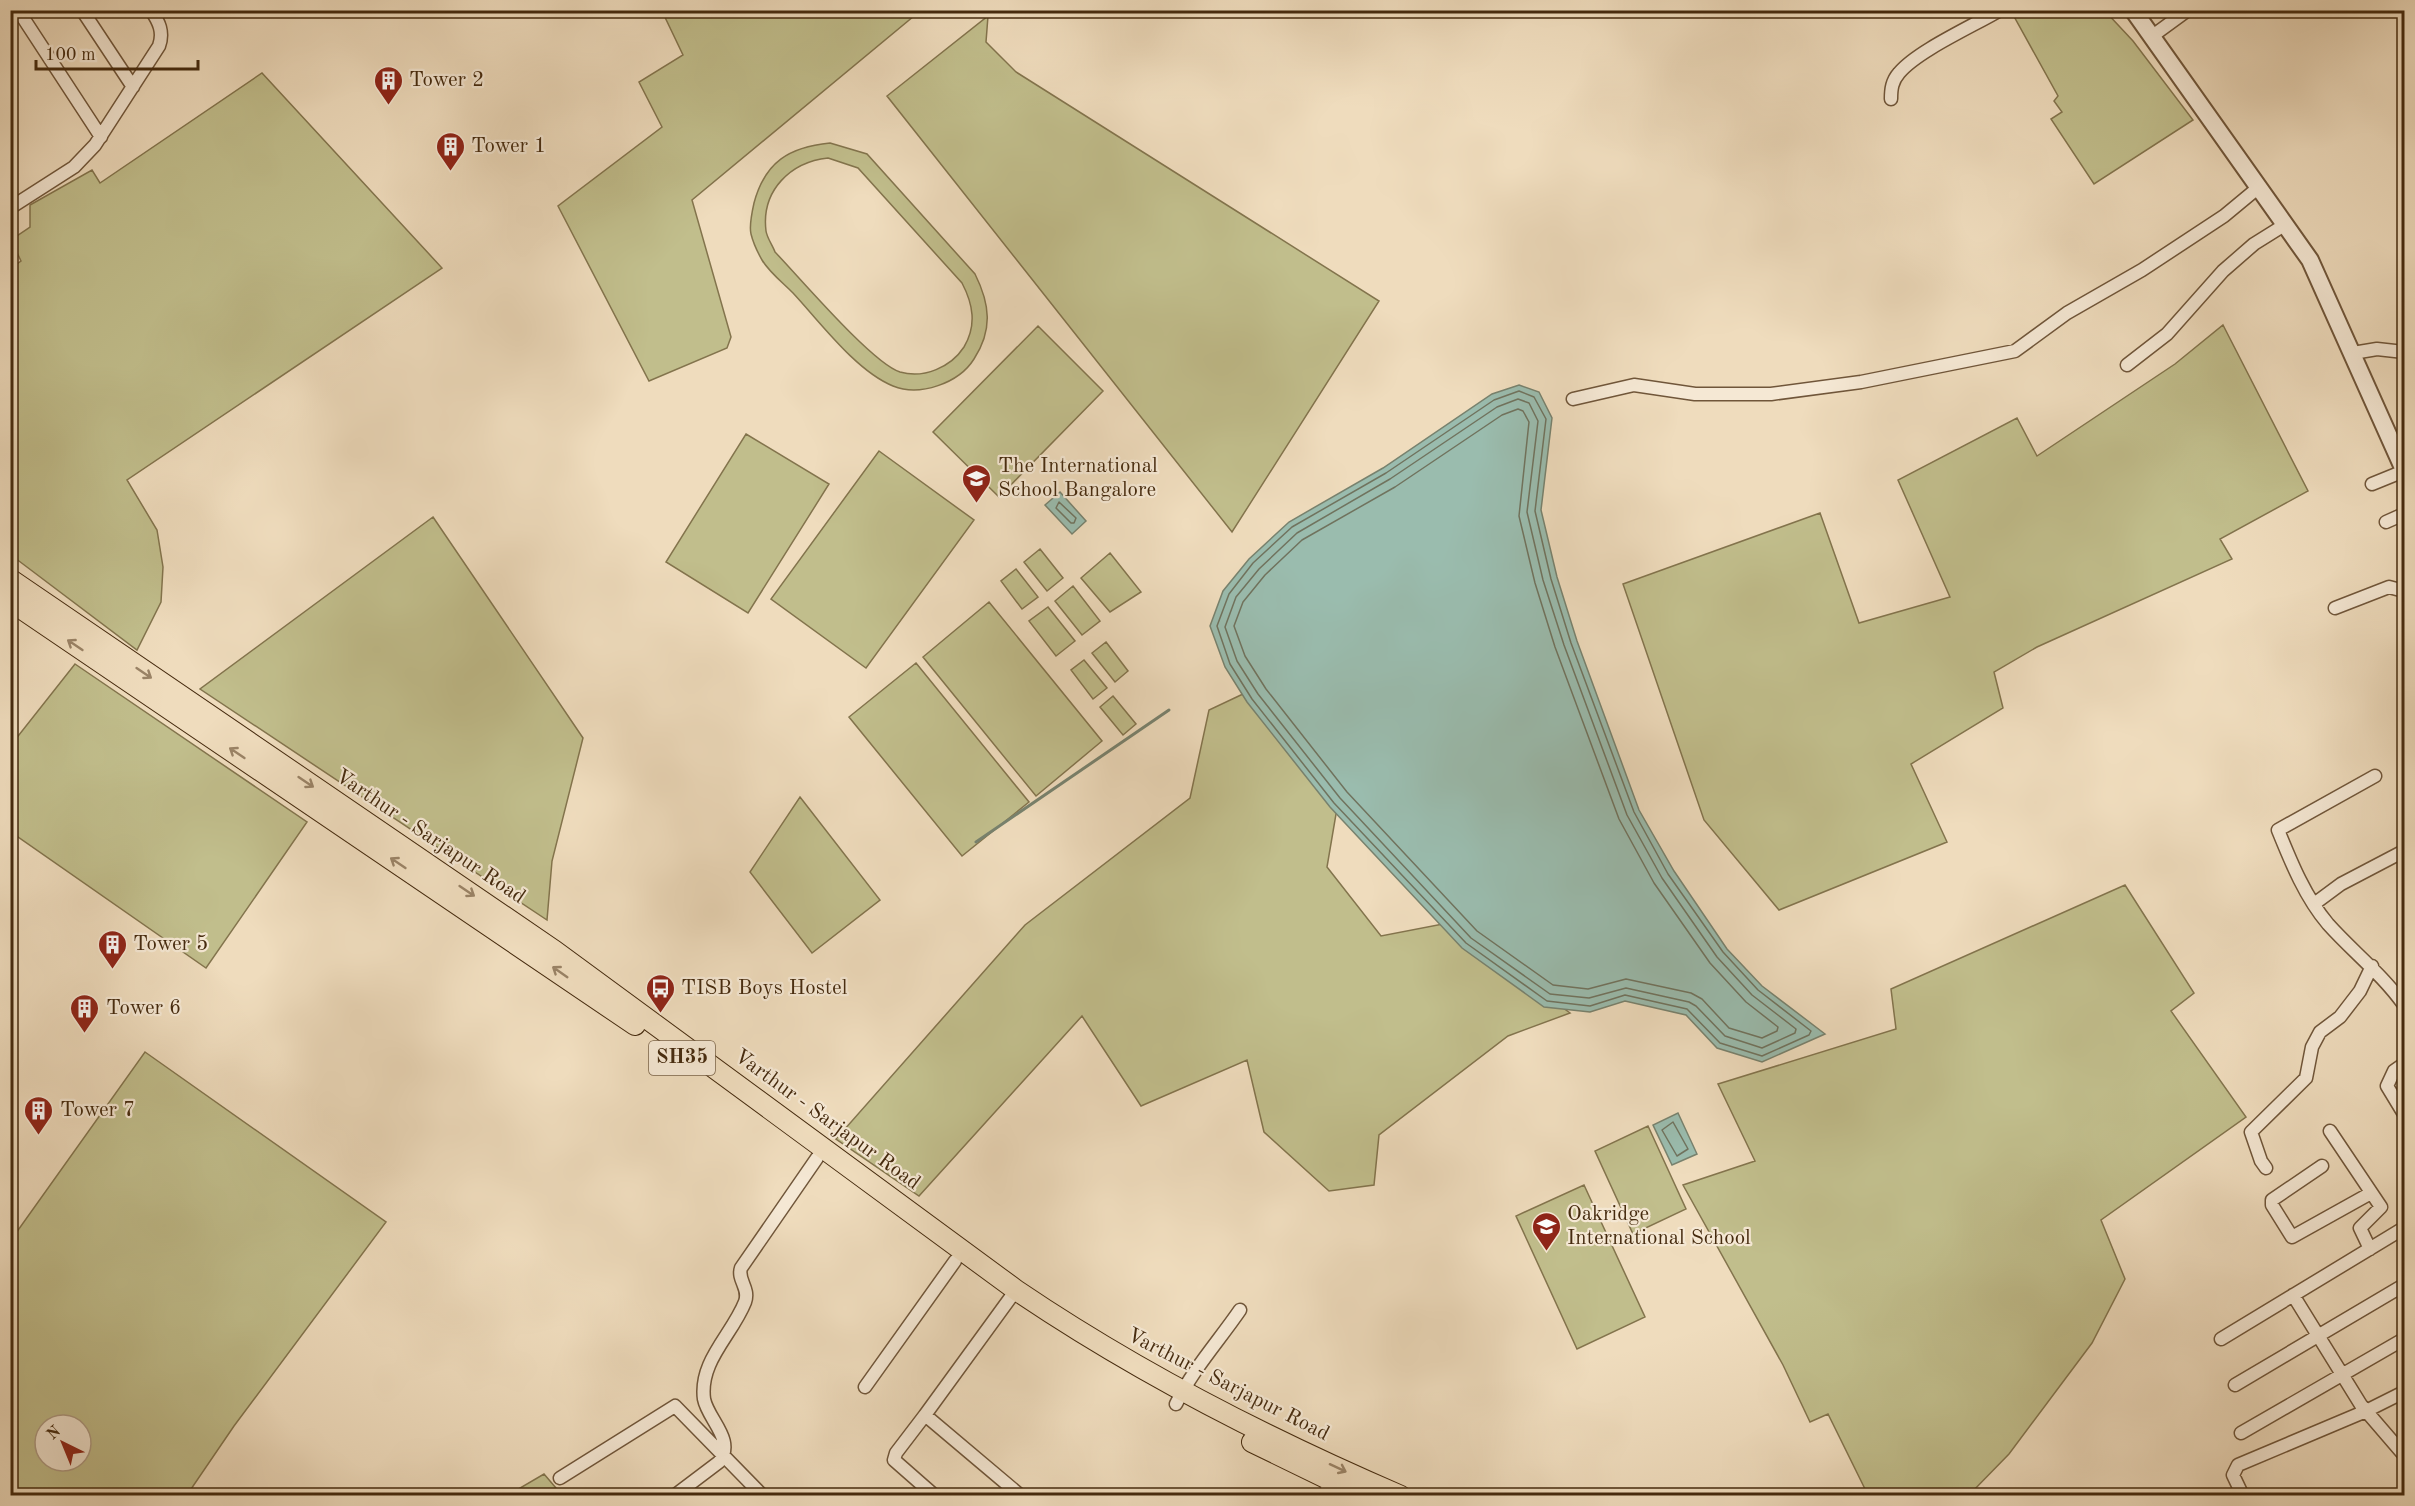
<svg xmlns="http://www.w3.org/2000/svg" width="2415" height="1506" font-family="'Old Standard TT',serif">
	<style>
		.green { fill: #c1be8c; stroke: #83744d; stroke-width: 1.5; fill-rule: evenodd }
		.water { fill: #9abcae; stroke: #78826e; stroke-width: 1.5 }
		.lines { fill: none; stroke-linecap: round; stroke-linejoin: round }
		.shore { stroke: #70735e; stroke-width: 1.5 }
		.stream { stroke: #78826e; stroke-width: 3 }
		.minor-casing { stroke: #70563a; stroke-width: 15 }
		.tertiary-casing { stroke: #70563a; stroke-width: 20 }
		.primary-casing { stroke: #452a0e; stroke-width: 22 }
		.minor { stroke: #f5e8d4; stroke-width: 12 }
		.tertiary { stroke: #f5e8d4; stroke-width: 16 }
		.primary { stroke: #efdcbd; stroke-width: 20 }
		.oneway { stroke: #9a8366 }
		.labels { text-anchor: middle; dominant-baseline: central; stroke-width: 4.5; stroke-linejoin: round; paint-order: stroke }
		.shield { fill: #f5e8d4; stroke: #7a6349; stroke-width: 1.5 }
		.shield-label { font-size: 20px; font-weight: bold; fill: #452a0e }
		.poi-label { font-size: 21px; fill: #452a0e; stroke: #f5e8d4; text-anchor: start }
		.street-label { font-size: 21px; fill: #452a0e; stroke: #f5e8d4 }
	</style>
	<rect width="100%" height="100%" fill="#efdcbd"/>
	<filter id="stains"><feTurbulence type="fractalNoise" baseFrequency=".00333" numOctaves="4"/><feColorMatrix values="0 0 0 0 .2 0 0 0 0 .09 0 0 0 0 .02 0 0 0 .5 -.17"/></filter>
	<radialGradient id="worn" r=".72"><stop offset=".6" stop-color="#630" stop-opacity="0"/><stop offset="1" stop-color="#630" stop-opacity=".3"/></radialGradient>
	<!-- green -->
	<path class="green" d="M 662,11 L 920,11 L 692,200 L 731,337 L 727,348 L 649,381 L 558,206 L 662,127 L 639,82 L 683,55 Z
		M 2011,11 L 2105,11 L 2133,41 L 2193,120 L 2094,184 L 2051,119 L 2062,112 L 2054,101 L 2058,96 Z
		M 988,16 L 986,42 L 1016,72 L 1379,301 L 1232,532 L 887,96 Z
		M 262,73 L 442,268 L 127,480 L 157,530 L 163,567 L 161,602 L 137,650 L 11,555 L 10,269 L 21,261 L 11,240 L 30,227 L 30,205 L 92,170 L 100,183 Z
		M 830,143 L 867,154 L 975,274 C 990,304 993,330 974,359 C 959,383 920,397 893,386 C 856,371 820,322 793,293 C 783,283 769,272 762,260 C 758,253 753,242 751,234 C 749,226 752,212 754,203 C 765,162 789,147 830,143 ZM 828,158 L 858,168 L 962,283 C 973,304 977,325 964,347 C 951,367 924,379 900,372 C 872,363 800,278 775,252 C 773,246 767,238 766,231 C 761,190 791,162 828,158 Z
		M 2223,325 L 2308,491 L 2220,539 L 2232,559 L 2037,647 L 1994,672 L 2003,708 L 1911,764 L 1947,842 L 1779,910 L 1704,820 L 1623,584 L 1820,513 L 1859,623 L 1950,597 L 1898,480 L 2017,418 L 2037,456 L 2175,364 Z
		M 1038,326 L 1103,391 L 999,497 L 933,432 Z
		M 746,434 L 829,484 L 748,613 L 666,562 Z
		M 879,451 L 974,520 L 866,668 L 771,599 Z
		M 433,517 L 583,738 L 552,861 L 547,920 L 200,689 Z
		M 1040,549 L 1063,578 L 1047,591 L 1024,562 Z
		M 1110,553 L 1141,592 L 1110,612 L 1081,578 Z
		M 1016,569 L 1038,597 L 1022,609 L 1001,581 Z
		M 1073,586 L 1100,621 L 1082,635 L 1055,601 Z
		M 989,602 L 1102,741 L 1036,796 L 923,657 Z
		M 1048,607 L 1075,641 L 1056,656 L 1029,621 Z
		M 1106,642 L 1128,671 L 1115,682 L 1092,653 Z
		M 1084,660 L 1107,688 L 1093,699 L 1071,670 Z
		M 916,663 L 1029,802 L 962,856 L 849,717 Z
		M 75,664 L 307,822 L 206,968 L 11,832 L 11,745 Z
		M 1260,686 L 1345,761 L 1327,867 L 1381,936 L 1448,923 L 1570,1013 L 1508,1036 L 1379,1135 L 1374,1185 L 1329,1191 L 1264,1132 L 1247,1060 L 1141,1106 L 1082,1016 L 919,1196 L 836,1139 L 1025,925 L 1190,798 L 1209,710 Z
		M 1113,696 L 1136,724 L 1123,735 L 1100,707 Z
		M 800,797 L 880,900 L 812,953 L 750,872 Z
		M 2125,885 L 2194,993 L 2171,1011 L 2246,1117 L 2101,1220 L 2125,1279 L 2092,1343 L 2009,1454 L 1969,1495 L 1868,1495 L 1828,1414 L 1810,1422 L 1783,1365 L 1683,1185 L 1755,1161 L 1718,1084 L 1896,1029 L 1891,989 Z
		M 145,1052 L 386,1222 L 234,1426 L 187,1495 L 11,1495 L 11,1240 ZM 45,1425 L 81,1425 L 81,1461 L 45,1461 Z
		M 1648,1126 L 1686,1209 L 1633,1234 L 1595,1151 Z
		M 1584,1185 L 1645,1317 L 1577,1349 L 1516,1216 Z
		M 544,1474 L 562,1495 L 508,1495 Z"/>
	<!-- water -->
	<path class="water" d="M 1519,385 L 1539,392 L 1552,418 L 1541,510 L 1557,577 L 1577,641 L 1639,810 L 1674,871 L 1727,949 L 1762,986 L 1825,1034 L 1762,1062 L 1717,1048 L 1686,1015 L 1625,1001 L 1590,1012 L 1544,1007 L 1462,948 L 1330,807 L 1247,702 L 1225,667 L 1210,626 L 1223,591 L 1249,559 L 1289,522 L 1383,468 L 1492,394 Z
		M 1060,492 L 1086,521 L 1072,534 L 1045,505 Z
		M 1678,1113 L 1697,1154 L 1672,1165 L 1653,1125 Z"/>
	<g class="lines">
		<!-- shore -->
		<path class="shore" d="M 1519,391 L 1534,397 L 1546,419 L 1535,511 L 1551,579 L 1571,643 L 1634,812 L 1668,874 L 1723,952 L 1758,990 L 1811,1031 L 1809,1035 L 1762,1056 L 1720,1043 L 1687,1009 L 1625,995 L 1590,1006 L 1547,1001 L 1466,943 L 1334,803 L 1252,699 L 1230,664 L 1217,626 L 1229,594 L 1253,563 L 1292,527 L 1386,473 L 1494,400 Z
			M 1518,399 L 1529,403 L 1538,421 L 1527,512 L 1543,580 L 1564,645 L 1627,815 L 1662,878 L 1717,957 L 1752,995 L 1796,1029 L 1795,1033 L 1762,1048 L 1725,1036 L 1696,1006 L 1689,1002 L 1626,988 L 1589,998 L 1550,994 L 1471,938 L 1340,798 L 1258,694 L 1237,661 L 1225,627 L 1236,597 L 1259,569 L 1297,533 L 1390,479 L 1497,407 Z
			M 1518,409 L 1523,411 L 1529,422 L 1519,516 L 1535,583 L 1555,647 L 1619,819 L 1654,883 L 1710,963 L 1746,1002 L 1778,1027 L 1777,1031 L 1762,1038 L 1729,1028 L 1702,999 L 1691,993 L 1626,979 L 1588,989 L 1553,985 L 1477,931 L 1347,792 L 1266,689 L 1245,656 L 1234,626 L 1243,602 L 1265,575 L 1302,540 L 1395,487 L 1502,415 Z
			M 1059,502 L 1076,518 L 1074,523 L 1071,523 L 1056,508 Z
			M 1673,1122 L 1688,1149 L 1677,1156 L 1662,1130 Z"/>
		<!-- stream -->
		<path class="stream" d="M 976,842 L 1169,710"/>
		<defs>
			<path id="minor" d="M 18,10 L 101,137
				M 82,10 L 133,87
				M 2151,37 L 2188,10
				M 1891,99 C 1891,89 1892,81 1899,73 C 1917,51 1973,26 2000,10
				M 10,208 L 74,167 L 95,145 L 159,46 C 164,32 159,22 151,10
				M 2353,353 L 2377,349 L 2404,352
				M 2127,365 L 2167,334 L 2223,271 L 2254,244 L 2286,224
				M 1573,399 L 1634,385 L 1695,394 L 1771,394 L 1861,382 L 2015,351 L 2067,313 L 2142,270 L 2224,216 L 2259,187
				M 2372,484 L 2404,471
				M 2386,522 L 2404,514
				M 2335,608 L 2389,587 L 2404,591
				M 2375,776 L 2278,830 C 2291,862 2305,897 2328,924 C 2353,952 2382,974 2404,1005
				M 2314,904 L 2341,884 L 2404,851
				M 2404,1064 L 2394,1071 L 2387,1086 L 2404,1114
				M 2330,1131 L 2381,1207 L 2360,1228 L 2370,1249
				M 2322,1166 L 2272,1200 L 2272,1205 L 2292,1237 L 2371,1193
				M 2266,1168 L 2261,1161 L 2251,1132 L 2306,1078 L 2312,1047 L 2320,1032 L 2340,1017 L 2360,991 L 2372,966
				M 2293,1295 L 2361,1405 L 2404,1455
				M 2221,1339 L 2404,1228
				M 2235,1385 L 2404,1285
				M 865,1387 L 955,1261
				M 1176,1404 C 1193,1369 1218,1342 1240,1310
				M 925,1415 L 1016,1290
				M 2241,1433 L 2404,1339
				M 560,1478 L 675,1406 L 763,1496
				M 674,1496 L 719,1462 C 736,1440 708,1420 704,1399 C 699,1361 732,1335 745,1302 C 750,1288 737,1280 741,1268 L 817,1158
				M 935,1496 L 894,1460 L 896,1453 L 925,1415 L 1021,1496
				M 1322,1496 L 1333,1483
				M 2243,1496 L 2233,1475 L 2238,1465 L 2366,1411 L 2404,1392"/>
			<path id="tertiary" d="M 2133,10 L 2310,260 L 2404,470"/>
			<path id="primary" d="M 10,579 L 555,951 L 1016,1290 C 1137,1372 1266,1438 1401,1496
				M 10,601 L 635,1025
				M 1252,1442 L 1363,1496"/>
		</defs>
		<!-- minor casing -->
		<use href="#minor" class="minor-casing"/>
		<!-- tertiary casing -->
		<use href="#tertiary" class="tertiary-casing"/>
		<!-- primary casing -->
		<use href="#primary" class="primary-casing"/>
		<!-- minor -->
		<use href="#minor" class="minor"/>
		<!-- tertiary -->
		<use href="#tertiary" class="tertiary"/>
		<!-- primary -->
		<use href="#primary" class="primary"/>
	</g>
	<!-- one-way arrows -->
	<defs><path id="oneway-shaft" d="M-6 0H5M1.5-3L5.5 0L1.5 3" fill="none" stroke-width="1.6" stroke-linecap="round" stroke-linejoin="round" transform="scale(1.5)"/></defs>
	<g class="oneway">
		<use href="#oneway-shaft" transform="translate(75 645) rotate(-146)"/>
		<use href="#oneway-shaft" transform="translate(144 673) rotate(34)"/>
		<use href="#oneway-shaft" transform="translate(237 753) rotate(-146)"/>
		<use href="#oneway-shaft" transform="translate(306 782) rotate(34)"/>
		<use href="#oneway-shaft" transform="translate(398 863) rotate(-146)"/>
		<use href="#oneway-shaft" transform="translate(467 891) rotate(34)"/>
		<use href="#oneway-shaft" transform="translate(560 972) rotate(-145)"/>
		<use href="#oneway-shaft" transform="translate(1338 1468) rotate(25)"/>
	</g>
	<!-- icons -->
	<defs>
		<symbol id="building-pin" viewBox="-11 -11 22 30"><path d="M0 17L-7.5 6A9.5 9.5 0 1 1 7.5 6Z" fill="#8f2418" stroke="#f5e8d4"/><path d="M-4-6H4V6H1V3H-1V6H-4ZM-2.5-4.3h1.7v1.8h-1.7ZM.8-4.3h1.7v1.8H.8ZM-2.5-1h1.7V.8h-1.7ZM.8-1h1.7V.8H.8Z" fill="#fff"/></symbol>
		<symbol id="school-pin" viewBox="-11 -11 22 30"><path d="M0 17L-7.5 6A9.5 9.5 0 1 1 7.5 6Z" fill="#8f2418" stroke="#f5e8d4"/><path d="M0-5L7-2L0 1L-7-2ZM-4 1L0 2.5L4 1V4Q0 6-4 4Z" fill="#fff"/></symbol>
		<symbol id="bus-pin" viewBox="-11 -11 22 30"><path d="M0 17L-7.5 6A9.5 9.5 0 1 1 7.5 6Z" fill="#8f2418" stroke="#f5e8d4"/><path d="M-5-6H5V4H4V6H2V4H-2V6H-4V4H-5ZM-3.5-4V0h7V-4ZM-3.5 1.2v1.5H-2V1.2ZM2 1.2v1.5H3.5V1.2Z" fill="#fff"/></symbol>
	</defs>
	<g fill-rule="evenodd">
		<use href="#building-pin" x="372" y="64" width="33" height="45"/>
		<use href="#building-pin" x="434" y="130" width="33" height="45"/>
		<use href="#school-pin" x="960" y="462" width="33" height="45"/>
		<use href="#building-pin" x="96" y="928" width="33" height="45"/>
		<use href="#bus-pin" x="644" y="972" width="33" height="45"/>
		<use href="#building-pin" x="68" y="992" width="33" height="45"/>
		<use href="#building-pin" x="22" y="1094" width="33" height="45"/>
		<use href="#school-pin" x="1530" y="1210" width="33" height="45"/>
	</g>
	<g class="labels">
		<!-- shield labels -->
		<rect class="shield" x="649" y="1041" width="66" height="34" rx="4.5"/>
		<g class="shield-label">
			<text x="682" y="1058">SH35</text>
		</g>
		<!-- poi labels -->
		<g class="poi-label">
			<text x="409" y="80">Tower 2</text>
			<text x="471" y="146">Tower 1</text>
			<text x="998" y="466">The International<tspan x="998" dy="24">School Bangalore</tspan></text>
			<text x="133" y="944">Tower 5</text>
			<text x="681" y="988">TISB Boys Hostel</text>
			<text x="106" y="1008">Tower 6</text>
			<text x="60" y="1110">Tower 7</text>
			<text x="1567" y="1214">Oakridge<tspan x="1567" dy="24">International School</tspan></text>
		</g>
		<!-- street labels -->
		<g class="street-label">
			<text transform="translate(430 837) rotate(34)">Varthur - Sarjapur Road</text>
			<text transform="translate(827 1120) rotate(36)">Varthur - Sarjapur Road</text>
			<text transform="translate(1228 1385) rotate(27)">Varthur - Sarjapur Road</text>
		</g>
	</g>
	<!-- margin -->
	<rect width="2415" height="1506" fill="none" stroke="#efdcbd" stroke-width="36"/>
	<rect x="12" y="12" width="2391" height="1482" fill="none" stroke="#452a0e" stroke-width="3"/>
	<rect x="18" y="18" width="2379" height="1470" fill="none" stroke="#452a0e" stroke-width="1.5"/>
	<!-- north arrow -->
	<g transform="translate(63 1443) rotate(317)"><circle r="28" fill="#f5e8d4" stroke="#af9c85" stroke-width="1.5"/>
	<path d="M0-4.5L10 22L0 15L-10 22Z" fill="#8f2418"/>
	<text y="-9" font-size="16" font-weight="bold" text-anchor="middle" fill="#452a0e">N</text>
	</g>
	<!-- scale -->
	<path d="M36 60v9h162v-9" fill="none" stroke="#452a0e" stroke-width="3"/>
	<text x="45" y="60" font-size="18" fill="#452a0e" stroke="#f5e8d4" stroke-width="4.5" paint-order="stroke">100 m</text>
	<rect width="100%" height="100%" filter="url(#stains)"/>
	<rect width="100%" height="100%" fill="url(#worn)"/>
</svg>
